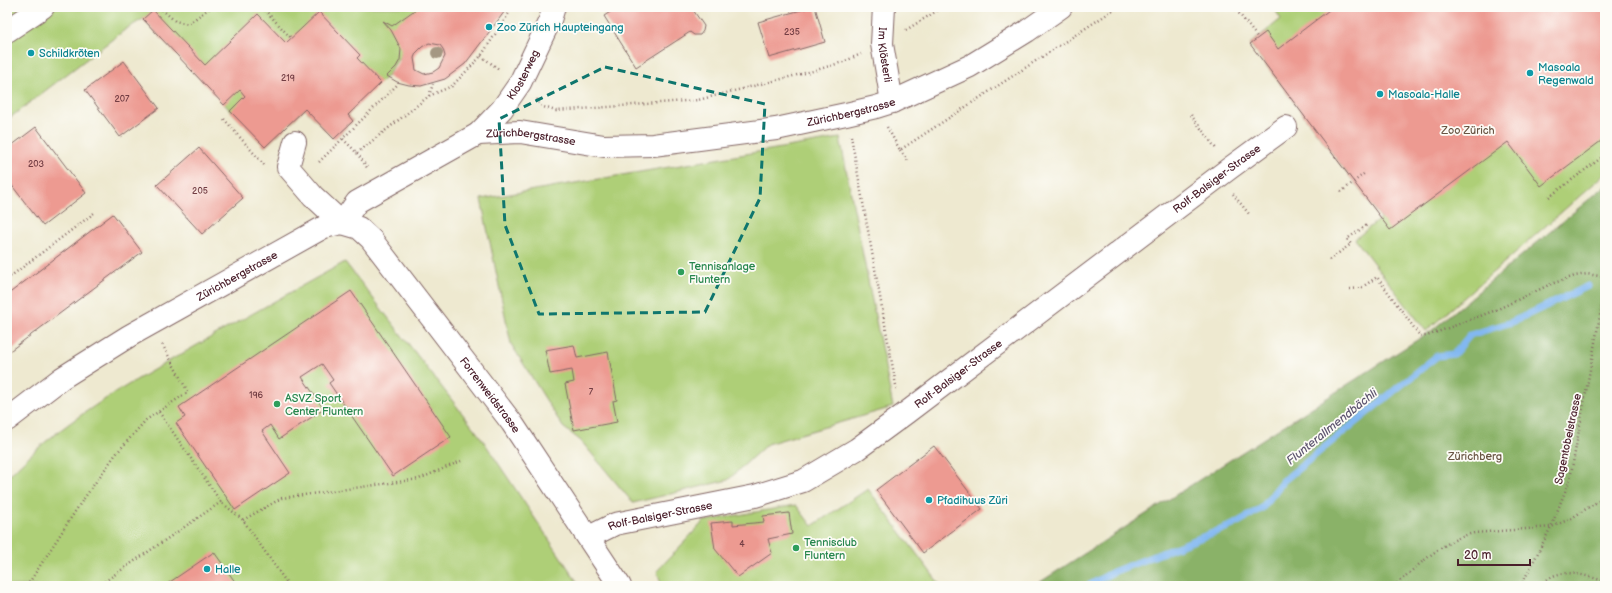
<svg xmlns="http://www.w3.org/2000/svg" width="1612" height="593" font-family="'Balsamiq Sans',sans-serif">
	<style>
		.green { fill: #aecf77; stroke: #7c7751 }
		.forest { fill: #8ab268; stroke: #6a684a }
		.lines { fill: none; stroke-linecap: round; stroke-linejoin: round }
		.stream { stroke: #82b8f1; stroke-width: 7 }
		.building { fill: #ed9a91; fill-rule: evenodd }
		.minor-casing { stroke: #836665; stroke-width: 24 }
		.path { stroke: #836665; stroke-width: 2.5; stroke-dasharray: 1 3; stroke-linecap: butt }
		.minor { stroke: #fff; stroke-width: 22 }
		.tree { fill: #a49782 }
		.marked { fill: none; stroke: #0f766e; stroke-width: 3; stroke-dasharray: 8 5; stroke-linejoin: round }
		.culture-dot { fill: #0f9aa8; stroke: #fdfcf7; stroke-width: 1.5 }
		.leisure-dot { fill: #2e9e5b; stroke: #fdfcf7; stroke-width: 1.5 }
		.labels { text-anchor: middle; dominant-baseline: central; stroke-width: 3.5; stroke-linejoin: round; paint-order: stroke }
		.number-label { font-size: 9px; fill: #733e44 }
		.culture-label { font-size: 11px; fill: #0d838f; stroke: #fdfcf7; text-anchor: start }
		.street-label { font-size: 11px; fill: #4a1f2b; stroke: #fdfcf7 }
		.park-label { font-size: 11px; fill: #685442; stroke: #fdfcf7 }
		.leisure-label { font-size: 11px; fill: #27864d; stroke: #fdfcf7; text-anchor: start }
		.water-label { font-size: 12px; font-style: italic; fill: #5e5570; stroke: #fdfcf7 }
	</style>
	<rect width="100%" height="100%" fill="#fdfcf7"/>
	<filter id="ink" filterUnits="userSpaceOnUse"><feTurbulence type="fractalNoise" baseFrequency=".025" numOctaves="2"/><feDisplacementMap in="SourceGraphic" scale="8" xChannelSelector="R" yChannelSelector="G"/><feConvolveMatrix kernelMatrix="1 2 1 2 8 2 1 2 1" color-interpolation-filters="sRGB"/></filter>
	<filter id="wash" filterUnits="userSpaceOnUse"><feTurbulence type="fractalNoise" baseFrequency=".012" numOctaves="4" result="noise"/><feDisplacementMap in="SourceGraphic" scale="16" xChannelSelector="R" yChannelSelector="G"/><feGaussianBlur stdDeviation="0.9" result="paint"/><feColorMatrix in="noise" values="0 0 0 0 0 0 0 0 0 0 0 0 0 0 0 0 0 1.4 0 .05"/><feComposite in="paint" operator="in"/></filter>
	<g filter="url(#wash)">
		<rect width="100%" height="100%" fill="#eee9d0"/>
		<!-- green -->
		<path class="green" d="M 7,7 L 480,7 L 409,42 L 387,76 L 348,115 L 353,121 L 334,139 L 305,109 L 265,147 L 143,19 L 126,29 L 7,120 Z
			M 1273,7 L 1605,7 L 1605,174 L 1426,331 L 1355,239 L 1381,218 L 1250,44 L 1281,19 Z
			M 840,138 L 893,407 L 767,444 L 728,480 L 633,503 L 581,441 L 563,427 L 511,344 L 481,199 Z
			M 345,262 L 482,439 L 580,586 L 7,586 L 7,478 C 59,422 127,385 192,348 C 243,319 294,290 345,262 Z
			M 868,489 L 941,586 L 662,586 L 657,571 L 704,521 L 796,505 L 812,526 Z"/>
		<!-- forest -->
		<path class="forest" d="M 1605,186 L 1605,586 L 1034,586 L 1431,331 Z"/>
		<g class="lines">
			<!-- stream -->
			<path class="stream" d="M 1088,586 L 1113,572 L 1233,525 L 1262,508 L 1283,481 L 1437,356 L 1454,354 L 1470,335 L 1512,322 L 1588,286"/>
		</g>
		<g id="blocks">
			<!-- building -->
			<path class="building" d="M 419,7 L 508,7 L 465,64 L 445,79 L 421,86 L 409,85 L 397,82 L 387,76 L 396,67 L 400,60 L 401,49 L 391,30 L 383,21 L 392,26 ZM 429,43 L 440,45 L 443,49 L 445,56 L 439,68 L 433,72 L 424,74 L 416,70 L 414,58 L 416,53 L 422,47 Z
				M 618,7 L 691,7 L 704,26 L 703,31 L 700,35 L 694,35 L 690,32 L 636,67 L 604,16 Z
				M 812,7 L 815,7 L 825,42 L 769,58 L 758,22 Z
				M 1333,7 L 1605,7 L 1605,138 L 1541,186 L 1508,142 L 1390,230 L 1250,44 L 1266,32 L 1278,49 Z
				M 153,10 L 205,65 L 258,14 L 286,43 L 319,12 L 360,55 L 357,58 L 381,83 L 348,115 L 353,121 L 334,139 L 305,109 L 265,147 L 230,111 L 245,96 L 240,90 L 224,105 L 143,19 Z
				M 124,61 L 159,108 L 120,137 L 85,90 Z
				M 36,127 L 86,193 L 43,226 L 7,179 L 7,149 Z
				M 199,148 L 243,198 L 202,234 L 157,185 Z
				M 113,214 L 142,252 L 7,353 L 7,295 Z
				M 351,291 L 451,437 L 393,476 L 329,383 L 333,380 L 322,364 L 302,377 L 324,409 L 279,439 L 270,425 L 262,431 L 290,473 L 235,510 L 176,423 L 185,417 L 179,407 Z
				M 574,345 L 577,358 L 608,352 L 617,400 L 613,401 L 617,422 L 574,430 L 565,384 L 574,382 L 572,370 L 550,374 L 545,350 Z
				M 934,446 L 982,509 L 923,553 L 876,490 Z
				M 789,513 L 792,534 L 768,539 L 772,553 L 738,577 L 715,549 L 711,523 L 733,521 L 733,525 L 764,522 L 763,516 Z
				M 214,552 L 238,586 L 164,586 Z"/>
		</g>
	</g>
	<g filter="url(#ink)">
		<use href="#blocks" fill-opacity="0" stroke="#836665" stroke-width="1"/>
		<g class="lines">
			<defs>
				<g id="minor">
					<path id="s1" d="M 884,7 L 882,44 L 892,102"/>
					<path d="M 7,31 L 43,7"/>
					<path id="s2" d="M 478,134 L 502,109 L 520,83 L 550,20 L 554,7"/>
					<path id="s3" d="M 295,142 L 288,167 L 313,196 L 342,223 L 359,228 L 371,239 L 512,423 L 620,586"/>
					<path id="s4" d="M 7,420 L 62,378 L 129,336 L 324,227 L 342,223 L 357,202 L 478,134 L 520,132 L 604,146 L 653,145 L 776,129 L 846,114 L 876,107 L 892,102 L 970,66 L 1027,31 L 1061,7"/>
					<path id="s5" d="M 589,537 L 615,524 L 755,496 L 803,481 L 857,449 L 906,413 L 1230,168 L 1286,127"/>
				</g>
			</defs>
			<!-- minor casing -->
			<use href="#minor" class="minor-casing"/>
			<!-- path -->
			<path class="path" d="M 159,7 L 175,21 L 188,24 L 211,7
				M 262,7 L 291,38
				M 1234,7 L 1258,38
				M 1178,10 L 1182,7
				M 906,30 L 943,7
				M 481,56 L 500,70
				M 429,96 L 433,84
				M 537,99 L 540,106 L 556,111 L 698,100 L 813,71 L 843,62 L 861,54
				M 1191,115 L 1217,150
				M 224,119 L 265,166
				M 887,127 L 900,150 L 1118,7
				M 851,136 L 897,391
				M 343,139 L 357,153 L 368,169
				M 900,150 L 908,161
				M 357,153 L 429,96 L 452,86 L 481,56 L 513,7
				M 319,162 L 398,84
				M 1341,192 L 1365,173
				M 1233,194 L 1249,214
				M 1549,197 L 1605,155
				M 1329,260 L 1351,244 L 1347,239 L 1367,225
				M 7,279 L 94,213
				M 1350,289 L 1361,288 L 1377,277 L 1420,336 L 1427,336 L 1496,310 L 1551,284 L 1575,276 L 1587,274 L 1605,277
				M 159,412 L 221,502 L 243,520 L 289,586
				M 243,520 L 282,498 L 419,479 L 461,461
				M 27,586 L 80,504 L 116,454 L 146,420 L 188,392 L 162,344
				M 98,586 L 221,502
				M 1394,586 C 1418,566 1443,540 1474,533 L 1551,527 L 1570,519 L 1605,497
				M 1521,586 L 1551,527 L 1570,479 L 1605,288
				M 1542,586 C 1556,564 1585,576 1605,581"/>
			<!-- minor -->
			<use href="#minor" class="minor"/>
		</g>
		<!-- trees -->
		<circle class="tree" cx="437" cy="53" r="6"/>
	</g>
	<!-- marked area -->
	<path class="marked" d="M 605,67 L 765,104 L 760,198 L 705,312 L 539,314 L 505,225 L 499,119 Z"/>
	<!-- markers -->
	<g class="culture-dot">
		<circle cx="489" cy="27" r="4"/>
		<circle cx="31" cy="53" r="4"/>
		<circle cx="1530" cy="73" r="4"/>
		<circle cx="1380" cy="94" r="4"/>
		<circle cx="929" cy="500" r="4"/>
		<circle cx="207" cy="569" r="4"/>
	</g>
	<g class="leisure-dot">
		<circle cx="681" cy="272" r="4"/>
		<circle cx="277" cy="404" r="4"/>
		<circle cx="796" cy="548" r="4"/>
	</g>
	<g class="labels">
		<!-- number labels -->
		<g class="number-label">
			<text x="792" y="32">235</text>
			<text x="288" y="78">219</text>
			<text x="122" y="99">207</text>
			<text x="36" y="164">203</text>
			<text x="200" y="191">205</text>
			<text x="591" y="392">7</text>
			<text x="256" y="395">196</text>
			<text x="742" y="544">4</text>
		</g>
		<!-- culture labels -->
		<g class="culture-label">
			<text x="497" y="27">Zoo Zürich Haupteingang</text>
			<text x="39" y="53">Schildkröten</text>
			<text x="1538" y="67">Masoala<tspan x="1538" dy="13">Regenwald</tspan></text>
			<text x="1388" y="94">Masoala-Halle</text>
			<text x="937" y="500">Pfadihuus Züri</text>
			<text x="215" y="569">Halle</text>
		</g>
		<!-- street labels -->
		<g class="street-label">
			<text stroke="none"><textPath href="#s1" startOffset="48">Im Klösterli</textPath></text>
			<text stroke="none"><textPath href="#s2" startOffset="75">Klosterweg</textPath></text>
			<text stroke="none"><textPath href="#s4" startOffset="932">Zürichbergstrasse</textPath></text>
			<text stroke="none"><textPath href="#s4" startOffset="608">Zürichbergstrasse</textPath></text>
			<text stroke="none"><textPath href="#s5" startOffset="735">Rolf-Balsiger-Strasse</textPath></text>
			<text stroke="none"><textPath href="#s4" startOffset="272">Zürichbergstrasse</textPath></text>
			<text stroke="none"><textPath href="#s5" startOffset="411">Rolf-Balsiger-Strasse</textPath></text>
			<text stroke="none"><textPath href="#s3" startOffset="334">Forrenweidstrasse</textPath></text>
			<text transform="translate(1568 439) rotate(-78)">Sagentobelstrasse</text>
			<text stroke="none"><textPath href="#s5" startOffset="75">Rolf-Balsiger-Strasse</textPath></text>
		</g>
		<!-- park labels -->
		<g class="park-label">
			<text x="1468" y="130">Zoo Zürich</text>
			<text x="1475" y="456">Zürichberg</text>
		</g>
		<!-- leisure labels -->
		<g class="leisure-label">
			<text x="689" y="266">Tennisanlage<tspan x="689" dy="13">Fluntern</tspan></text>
			<text x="285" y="398">ASVZ Sport<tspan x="285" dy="13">Center Fluntern</tspan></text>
			<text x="804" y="542">Tennisclub<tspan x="804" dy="13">Fluntern</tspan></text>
		</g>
		<!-- water labels -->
		<g class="water-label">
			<text transform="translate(1332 427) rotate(-39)">Flunterallmendbächli</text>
		</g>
	</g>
	<!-- margin -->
	<rect width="1612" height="593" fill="none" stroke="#fdfcf7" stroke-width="24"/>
	<!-- scale -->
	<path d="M1458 559v6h72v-6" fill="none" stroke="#4a1f2b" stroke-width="2"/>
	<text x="1464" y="559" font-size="12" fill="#4a1f2b" stroke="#fdfcf7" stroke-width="3" paint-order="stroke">20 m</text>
</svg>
